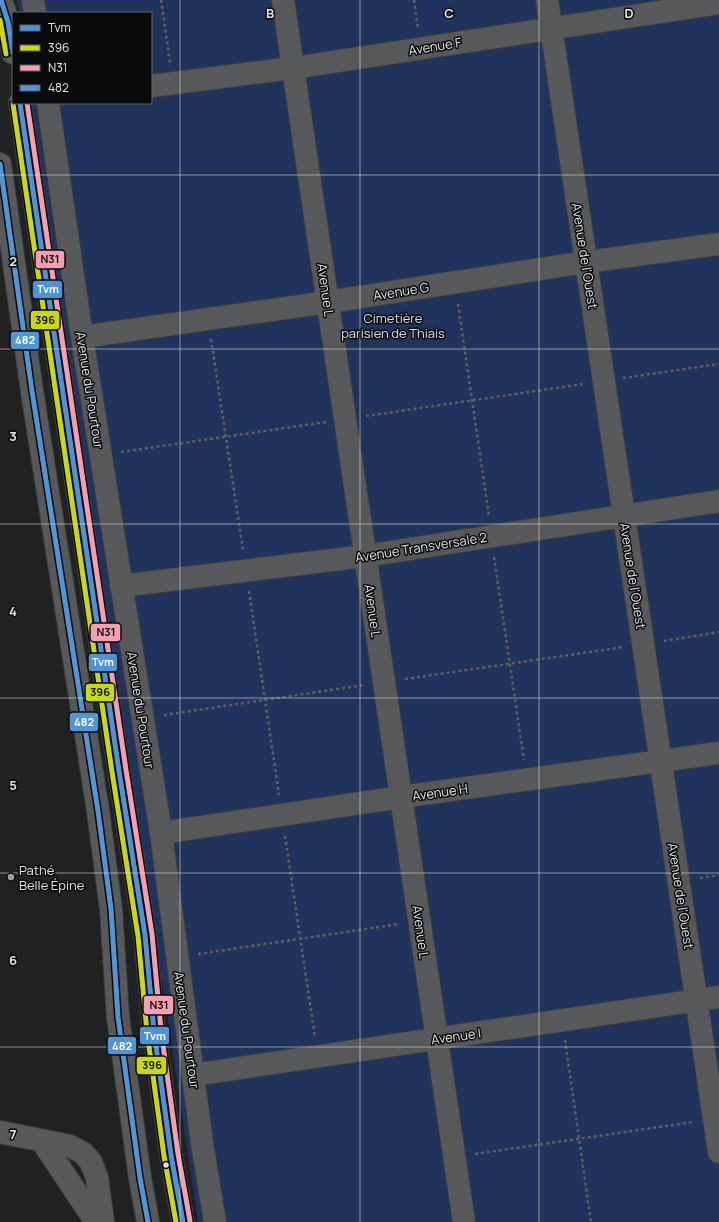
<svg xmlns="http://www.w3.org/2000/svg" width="719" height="1222" font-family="Manrope,sans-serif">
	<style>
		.green { fill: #1f335c }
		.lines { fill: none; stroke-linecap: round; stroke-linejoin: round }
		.minor-casing { stroke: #3d3f40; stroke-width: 24 }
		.path { stroke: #5e5f61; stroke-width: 2.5; stroke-dasharray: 3 3; stroke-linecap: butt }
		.minor { stroke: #57585a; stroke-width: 22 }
		.bus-1-casing { stroke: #090a0c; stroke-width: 8 }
		.bus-2-casing { stroke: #090a0c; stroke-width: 8 }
		.bus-3-casing { stroke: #090a0c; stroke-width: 8 }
		.bus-4-casing { stroke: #090a0c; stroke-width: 8 }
		.bus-1 { stroke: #4c94d6; stroke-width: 5 }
		.bus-2 { stroke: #ccd80e; stroke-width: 5 }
		.bus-3 { stroke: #f59eb3; stroke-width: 5 }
		.bus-4 { stroke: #5196d4; stroke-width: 5 }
		.grid { fill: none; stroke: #e4e5e8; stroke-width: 1; stroke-opacity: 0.55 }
		.poi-dot { fill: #9fa0a3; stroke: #090a0c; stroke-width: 1.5 }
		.bus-dot { fill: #e4e5e8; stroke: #090a0c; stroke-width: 1.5 }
		.labels { text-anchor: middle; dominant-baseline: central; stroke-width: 3; stroke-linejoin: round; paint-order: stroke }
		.street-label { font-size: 13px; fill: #e4e5e8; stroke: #090a0c }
		.park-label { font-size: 13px; fill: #d7e0f1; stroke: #090a0c }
		.poi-label { font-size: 13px; fill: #e4e5e8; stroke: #090a0c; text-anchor: start }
		.grid-label { font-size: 13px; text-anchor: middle; font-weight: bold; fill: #e4e5e8; stroke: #090a0c; stroke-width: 3; stroke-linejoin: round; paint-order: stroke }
		.line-badge { stroke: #090a0c; stroke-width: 1.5 }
		.badge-label { font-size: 11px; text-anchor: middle; font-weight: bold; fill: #fff }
		.pale-badge-label { font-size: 11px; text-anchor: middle; font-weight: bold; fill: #111 }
	</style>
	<rect width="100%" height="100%" fill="#1f2123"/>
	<!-- green -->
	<path class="green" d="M 17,0 L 719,0 L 719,1222 L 198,1222 L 32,103 L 151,103 L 151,13 L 19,13 Z"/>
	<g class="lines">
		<defs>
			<path id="minor" d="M 1,0 L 8,22 L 13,53
				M 33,0 L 35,13
				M 283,0 L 464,1222
				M 547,0 L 719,1152
				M 151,86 L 293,68 L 719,3
				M 20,103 L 119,771 L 145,935 L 154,1031 L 171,1155 L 183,1222
				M 48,103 L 82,337 L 161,833 L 202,1143 L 215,1222
				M 0,164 L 32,391 L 98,811 L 111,909 L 118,1017 L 140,1178 L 148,1222
				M 82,337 L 328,302 L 586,262 L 719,244
				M 121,586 L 365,556 L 719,501
				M 161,833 L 401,797 L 719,753
				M 193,1075 L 719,997
				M 0,1132 L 70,1146 L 83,1153 L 91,1162 L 97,1178 L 103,1222
				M 42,1141 L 96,1222"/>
		</defs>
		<!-- minor casing -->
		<use href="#minor" class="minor-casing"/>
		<!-- path -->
		<path class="path" d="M 161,0 L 170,63
			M 414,0 L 418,28
			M 458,304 L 489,516
			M 211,339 L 243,550
			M 623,378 L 719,364
			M 366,416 L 583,384
			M 121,452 L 326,422
			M 494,557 L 524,760
			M 249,591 L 279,795
			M 664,641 L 719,632
			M 405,679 L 624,647
			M 164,715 L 364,685
			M 285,836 L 315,1037
			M 700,878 L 719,875
			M 198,954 L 399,924
			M 565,1040 L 591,1222
			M 475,1154 L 693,1122"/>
		<!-- minor -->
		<use href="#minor" class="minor"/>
		<defs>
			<path id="bus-1" d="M 1,0 L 8,22 L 13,53
				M 20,103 L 119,771 L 145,935 L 154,1031 L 171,1155 L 183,1222"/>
			<path id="bus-2" d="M 0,20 L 6,54
				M 13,104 L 112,772 L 138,936 L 147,1032 L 164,1156 L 176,1222"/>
			<path id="bus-3" d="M 27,103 L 126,770 L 152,934 L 161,1030 L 178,1154 L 190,1221"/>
			<path id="bus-4" d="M 0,164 L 32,391 L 98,811 L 111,909 L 118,1017 L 140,1178 L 148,1222"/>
		</defs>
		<!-- bus-1 casing -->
		<use href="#bus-1" class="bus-1-casing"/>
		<!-- bus-2 casing -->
		<use href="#bus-2" class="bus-2-casing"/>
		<!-- bus-3 casing -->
		<use href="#bus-3" class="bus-3-casing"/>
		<!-- bus-4 casing -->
		<use href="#bus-4" class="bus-4-casing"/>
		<!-- bus-1 -->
		<use href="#bus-1" class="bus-1"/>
		<!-- bus-2 -->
		<use href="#bus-2" class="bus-2"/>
		<!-- bus-3 -->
		<use href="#bus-3" class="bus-3"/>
		<!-- bus-4 -->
		<use href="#bus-4" class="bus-4"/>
	</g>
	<!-- grid -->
	<path class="grid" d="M 180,0 L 180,1222M 360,0 L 360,1222M 539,0 L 539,1222M 0,175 L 719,175M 0,349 L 719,349M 0,524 L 719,524M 0,698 L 719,698M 0,873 L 719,873M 0,1047 L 719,1047"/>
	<!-- markers -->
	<circle class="poi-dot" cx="11" cy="877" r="4"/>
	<circle class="bus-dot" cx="166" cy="1165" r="3.5"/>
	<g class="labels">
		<!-- street labels -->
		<g class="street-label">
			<text transform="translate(435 46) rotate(-9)">Avenue F</text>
			<text transform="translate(585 256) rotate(81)">Avenue de l'Ouest</text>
			<text transform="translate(326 290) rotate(82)">Avenue L</text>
			<text transform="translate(401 291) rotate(-9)">Avenue G</text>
			<text transform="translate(90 390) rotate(81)">Avenue du Pourtour</text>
			<text transform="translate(421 547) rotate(-9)">Avenue Transversale 2</text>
			<text transform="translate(633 576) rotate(81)">Avenue de l'Ouest</text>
			<text transform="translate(373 611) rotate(82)">Avenue L</text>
			<text transform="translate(141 710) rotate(81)">Avenue du Pourtour</text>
			<text transform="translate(440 792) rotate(-8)">Avenue H</text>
			<text transform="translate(681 896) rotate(81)">Avenue de l'Ouest</text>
			<text transform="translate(421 932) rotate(82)">Avenue L</text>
			<text transform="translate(187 1030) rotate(82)">Avenue du Pourtour</text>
			<text transform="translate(456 1036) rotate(-8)">Avenue I</text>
		</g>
		<!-- park labels -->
		<g class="park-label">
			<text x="393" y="318">Cimetière<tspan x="393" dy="15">parisien de Thiais</tspan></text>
		</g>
		<!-- poi labels -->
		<g class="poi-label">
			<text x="19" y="870">Pathé<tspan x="19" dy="15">Belle Épine</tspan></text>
		</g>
	</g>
	<g class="grid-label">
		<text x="270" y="18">B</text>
		<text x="449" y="18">C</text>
		<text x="629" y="18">D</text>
		<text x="13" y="266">2</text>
		<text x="13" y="441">3</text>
		<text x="13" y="616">4</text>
		<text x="13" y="790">5</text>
		<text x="13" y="965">6</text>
		<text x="13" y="1139">7</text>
	</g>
	<g class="line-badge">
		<rect x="35" y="250" width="30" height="19" rx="4" fill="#f59eb3"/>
		<rect x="32" y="280" width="31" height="19" rx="4" fill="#4c94d6"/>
		<rect x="30" y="310" width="30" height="20" rx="4" fill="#ccd80e"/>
		<rect x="10" y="331" width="30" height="19" rx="4" fill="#5196d4"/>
		<rect x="90" y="623" width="31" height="19" rx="4" fill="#f59eb3"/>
		<rect x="88" y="653" width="30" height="19" rx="4" fill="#4c94d6"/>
		<rect x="85" y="683" width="30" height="19" rx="4" fill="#ccd80e"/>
		<rect x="69" y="712" width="30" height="20" rx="4" fill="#5196d4"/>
		<rect x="143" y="995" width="31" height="20" rx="4" fill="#f59eb3"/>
		<rect x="139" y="1026" width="31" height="19" rx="4" fill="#4c94d6"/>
		<rect x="107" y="1036" width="30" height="19" rx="4" fill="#5196d4"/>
		<rect x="136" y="1056" width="31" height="19" rx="4" fill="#ccd80e"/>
	</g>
	<g class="badge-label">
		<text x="48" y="293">Tvm</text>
		<text x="25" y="344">482</text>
		<text x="103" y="666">Tvm</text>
		<text x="84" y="726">482</text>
		<text x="155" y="1040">Tvm</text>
		<text x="122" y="1050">482</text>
	</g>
	<g class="pale-badge-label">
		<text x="50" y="263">N31</text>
		<text x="45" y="324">396</text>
		<text x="106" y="636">N31</text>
		<text x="100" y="696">396</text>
		<text x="159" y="1009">N31</text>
		<text x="152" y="1069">396</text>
	</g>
	<!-- legend -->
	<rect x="12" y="12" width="140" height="92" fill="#090a0c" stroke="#616264"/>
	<rect x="20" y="25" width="20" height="6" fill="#4c94d6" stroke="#616264"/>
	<text x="48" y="32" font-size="12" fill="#e4e5e8">Tvm</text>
	<rect x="20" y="45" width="20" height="6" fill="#ccd80e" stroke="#616264"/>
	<text x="48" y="52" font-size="12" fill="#e4e5e8">396</text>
	<rect x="20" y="65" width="20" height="6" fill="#f59eb3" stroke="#616264"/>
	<text x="48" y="72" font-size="12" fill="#e4e5e8">N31</text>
	<rect x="20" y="85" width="20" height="6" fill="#5196d4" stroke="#616264"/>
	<text x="48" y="92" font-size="12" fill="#e4e5e8">482</text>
</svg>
